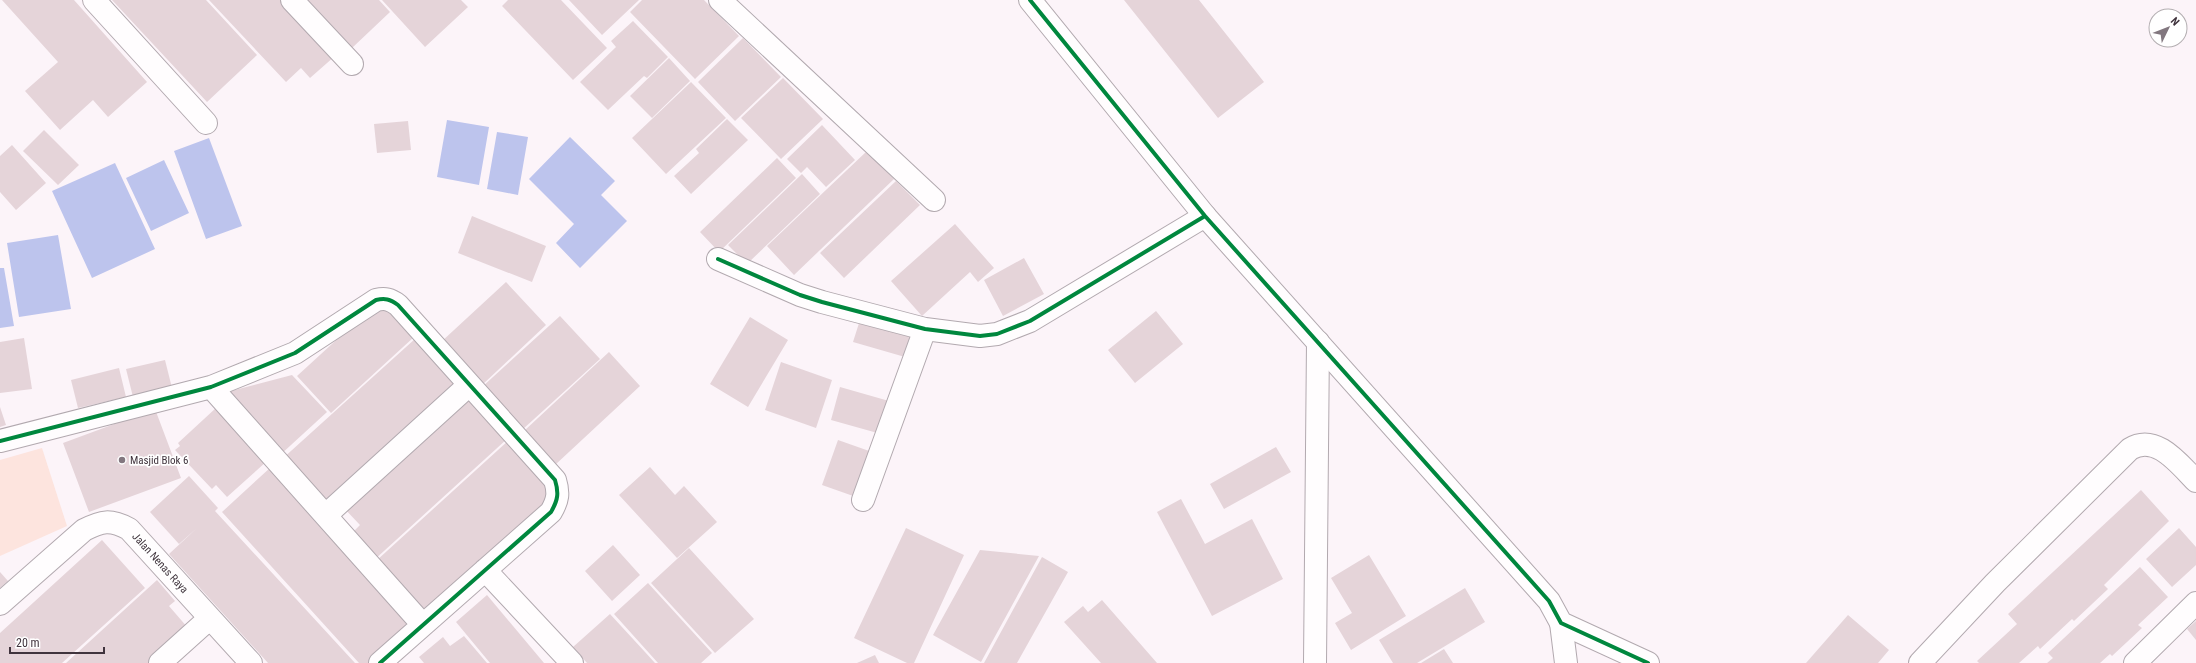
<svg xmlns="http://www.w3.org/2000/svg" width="2196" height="663" font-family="'Roboto Condensed',sans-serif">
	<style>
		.green { fill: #fde4de }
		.water { fill: #bdc4ed }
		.building { fill: #e5d4d9 }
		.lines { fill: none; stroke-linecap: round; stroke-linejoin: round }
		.minor-casing { stroke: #b2a9af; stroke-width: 24 }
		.tertiary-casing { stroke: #b2a9af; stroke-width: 24 }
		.minor { stroke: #fffdfe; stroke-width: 22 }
		.tertiary { stroke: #fffdfe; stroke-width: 22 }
		.cycleway-casing { stroke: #fff; stroke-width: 6 }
		.cycleway { stroke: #00873e; stroke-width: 4 }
		.poi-dot { fill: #82777f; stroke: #fff; stroke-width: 1.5 }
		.labels { text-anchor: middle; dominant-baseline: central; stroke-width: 3.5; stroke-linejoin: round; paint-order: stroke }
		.poi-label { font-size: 11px; fill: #40343d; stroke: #fff; text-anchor: start }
		.street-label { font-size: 11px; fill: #40343d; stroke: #fff }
	</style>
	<rect width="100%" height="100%" fill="#fcf4f9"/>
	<!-- green -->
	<path class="green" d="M 42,448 L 67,526 L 0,556 L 0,460 Z"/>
	<!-- water -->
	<path class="water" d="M 447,120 L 489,127 L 479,185 L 437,177 Z
		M 497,132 L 528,137 L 518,195 L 487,189 Z
		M 570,137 L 615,181 L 601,195 L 627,221 L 580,268 L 556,243 L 574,224 L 529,179 Z
		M 209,138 L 242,226 L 206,239 L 174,151 Z
		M 164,160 L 189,213 L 151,231 L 126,178 Z
		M 115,163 L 155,249 L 92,278 L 52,191 Z
		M 58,235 L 71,309 L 19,317 L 7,243 Z
		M 0,268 L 4,268 L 14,326 L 0,328 Z"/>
	<!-- building -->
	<path class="building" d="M 2,0 L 74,0 L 147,82 L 108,117 L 93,100 L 60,130 L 25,91 L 58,62 Z
		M 112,0 L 206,0 L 257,55 L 207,102 Z
		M 209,0 L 283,0 L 335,56 L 310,78 L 301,68 L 286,82 Z
		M 308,0 L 379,0 L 390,12 L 352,48 Z
		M 382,0 L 461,0 L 468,7 L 425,47 Z
		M 508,0 L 561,0 L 607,48 L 573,80 L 502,6 Z
		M 569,0 L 639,0 L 602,35 Z
		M 642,0 L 704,0 L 739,36 L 695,79 L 630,12 Z
		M 1124,0 L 1199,0 L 1264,82 L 1218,118 Z
		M 633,21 L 668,57 L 647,78 L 644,76 L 608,110 L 580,82 L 616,47 L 611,41 Z
		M 743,38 L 781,77 L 735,121 L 698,82 Z
		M 669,58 L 690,81 L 652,118 L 630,96 Z
		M 783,78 L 823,119 L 781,159 L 741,118 Z
		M 691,82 L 726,118 L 666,174 L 632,138 Z
		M 727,119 L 748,140 L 691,194 L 674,176 L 699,153 L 696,149 Z
		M 408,121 L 411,150 L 377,153 L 374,124 Z
		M 822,125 L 855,160 L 826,187 L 807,167 L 801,173 L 787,159 Z
		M 44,130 L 79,165 L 58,185 L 23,151 Z
		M 12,145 L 46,183 L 16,210 L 0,192 L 0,156 Z
		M 867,151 L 894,179 L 794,275 L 767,246 Z
		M 777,158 L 796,178 L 719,252 L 700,232 Z
		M 802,174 L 820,194 L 747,264 L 728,245 Z
		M 896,181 L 920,205 L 844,278 L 820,253 Z
		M 472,216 L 546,246 L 532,282 L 458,253 Z
		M 955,224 L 994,268 L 978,282 L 970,272 L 922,316 L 891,281 Z
		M 1024,258 L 1044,294 L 1003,316 L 984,280 Z
		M 506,282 L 546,325 L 481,386 L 441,342 Z
		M 380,300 L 414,337 L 331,413 L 297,376 Z
		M 1156,311 L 1183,344 L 1135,383 L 1108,350 Z
		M 560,316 L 600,359 L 522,430 L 482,387 Z
		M 750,317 L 788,340 L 748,407 L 710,384 Z
		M 860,320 L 911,335 L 905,357 L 853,342 Z
		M 24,338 L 32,389 L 0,393 L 0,342 Z
		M 416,338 L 460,386 L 325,509 L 281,460 Z
		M 609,352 L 640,386 L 555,465 L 524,431 Z
		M 165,360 L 172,388 L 133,397 L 126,369 Z
		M 781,362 L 832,380 L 816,428 L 765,410 Z
		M 119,368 L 126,397 L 78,408 L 71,380 Z
		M 292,375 L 327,412 L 279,456 L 223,393 Z
		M 840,387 L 889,401 L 881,434 L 831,420 Z
		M 466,394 L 507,439 L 373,561 L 350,535 L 360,525 L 342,506 Z
		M 0,407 L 6,425 L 0,427 Z
		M 217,407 L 267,461 L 227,497 L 216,485 L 212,489 L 175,450 L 180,446 L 178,443 Z
		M 155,409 L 181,478 L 89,512 L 63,443 Z
		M 509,440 L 557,493 L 424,614 L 376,561 Z
		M 838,440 L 872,452 L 856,497 L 822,485 Z
		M 1276,447 L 1291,472 L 1224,509 L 1210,484 Z
		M 271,467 L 413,623 L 368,663 L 359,663 L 222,512 Z
		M 650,467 L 675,495 L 684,486 L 717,522 L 677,558 L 619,495 Z
		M 189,476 L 218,508 L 215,511 L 355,663 L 268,663 L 169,554 L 197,528 L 179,544 L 150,512 Z
		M 2141,490 L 2169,521 L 2104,585 L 2108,589 L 2074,621 L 2072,619 L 2040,649 L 2038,646 L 2019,663 L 1979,663 L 1977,661 L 2017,624 L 2008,614 Z
		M 1181,499 L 1205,544 L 1252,519 L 1283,579 L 1212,616 L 1157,512 Z
		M 906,528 L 964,555 L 914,663 L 907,663 L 854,638 Z
		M 2179,528 L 2196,547 L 2196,565 L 2172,587 L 2146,559 Z
		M 102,540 L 145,588 L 62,663 L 0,663 L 0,633 Z
		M 613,545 L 640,575 L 612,601 L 585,571 Z
		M 689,548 L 754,619 L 715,653 L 651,583 Z
		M 980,550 L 1039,556 L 981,662 L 933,635 Z
		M 1369,555 L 1406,616 L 1351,650 L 1335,623 L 1352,613 L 1331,578 Z
		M 1042,557 L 1068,572 L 1017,663 L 984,663 Z
		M 2140,567 L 2168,597 L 2138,625 L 2142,628 L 2112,656 L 2110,654 L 2100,663 L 2047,663 L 2053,658 L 2048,653 Z
		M 0,572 L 8,581 L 0,588 Z
		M 157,580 L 175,601 L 169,606 L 188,628 L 149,663 L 66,663 Z
		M 648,583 L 712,653 L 701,663 L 658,663 L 614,614 Z
		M 1465,588 L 1485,622 L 1417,663 L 1393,663 L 1379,640 Z
		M 487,595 L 544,663 L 490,663 L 456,622 Z
		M 1102,600 L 1157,663 L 1101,663 L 1064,622 L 1083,606 L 1088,612 Z
		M 610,614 L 645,652 L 655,663 L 587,663 L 573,647 Z
		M 1848,615 L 1889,650 L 1878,663 L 1806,663 Z
		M 2196,621 L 2196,640 L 2187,629 Z
		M 464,636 L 487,663 L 424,663 L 419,657 L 443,637 L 450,646 Z
		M 1444,649 L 1453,663 L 1421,663 Z
		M 875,655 L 879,663 L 857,663 Z"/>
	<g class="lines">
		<defs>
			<path id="minor" d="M 94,0 L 206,123
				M 292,0 L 352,64
				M 720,0 L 934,200
				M 718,259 L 800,295 L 822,302 L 925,329 L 980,336 L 997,334 L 1030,321 L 1205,216
				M 211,387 L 423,625
				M 0,441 L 211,387 L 295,353 L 376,300 C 385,298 390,299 398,305 L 555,480 C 559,493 558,500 551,512 L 380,663
				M 863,500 L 925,329
				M 326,515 L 469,385
				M 485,570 L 572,663
				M 0,604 L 84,530 C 102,521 110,519 129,529 L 251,663
				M 1561,623 L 1566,663
				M 160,663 L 210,618
				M 1315,663 L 1318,342
				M 1920,663 L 1995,583 L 2130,449 C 2156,433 2179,464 2196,481
				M 2135,663 L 2196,603"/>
			<path id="tertiary" d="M 1030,0 L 1205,216 L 1549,601 L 1561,623 L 1648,663"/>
		</defs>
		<!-- minor casing -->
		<use href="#minor" class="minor-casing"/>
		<!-- tertiary casing -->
		<use href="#tertiary" class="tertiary-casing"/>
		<!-- minor -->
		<use href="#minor" class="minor"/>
		<!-- tertiary -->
		<use href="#tertiary" class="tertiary"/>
		<defs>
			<path id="cycleway" d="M 1030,0 L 1205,216 L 1549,601 L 1561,623 L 1648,663
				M 718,259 L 800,295 L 822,302 L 925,329 L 980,336 L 997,334 L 1030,321 L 1205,216
				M 0,441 L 211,387 L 295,353 L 376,300 C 385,298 390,299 398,305 L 555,480 C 559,493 558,500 551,512 L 380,663"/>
		</defs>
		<!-- cycleway casing -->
		<use href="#cycleway" class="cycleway-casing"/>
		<!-- cycleway -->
		<use href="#cycleway" class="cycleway"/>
	</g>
	<!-- markers -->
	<circle class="poi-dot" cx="122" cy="460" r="4"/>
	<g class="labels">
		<!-- poi labels -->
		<g class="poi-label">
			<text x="130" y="460">Masjid Blok 6</text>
		</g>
		<!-- street labels -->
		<g class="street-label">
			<text transform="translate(160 563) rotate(48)">Jalan Nenas Raya</text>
		</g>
	</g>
	<!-- north arrow -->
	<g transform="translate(2168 28) rotate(47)"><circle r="19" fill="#ffffff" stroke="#b3aeb1"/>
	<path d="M0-3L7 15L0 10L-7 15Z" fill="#82777f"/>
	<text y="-6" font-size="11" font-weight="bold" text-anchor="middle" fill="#40343d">N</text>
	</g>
	<!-- scale -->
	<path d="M10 647v6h94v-6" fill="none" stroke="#40343d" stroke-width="2"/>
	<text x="16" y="647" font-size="12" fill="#40343d" stroke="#ffffff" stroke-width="3" paint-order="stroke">20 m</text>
</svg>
